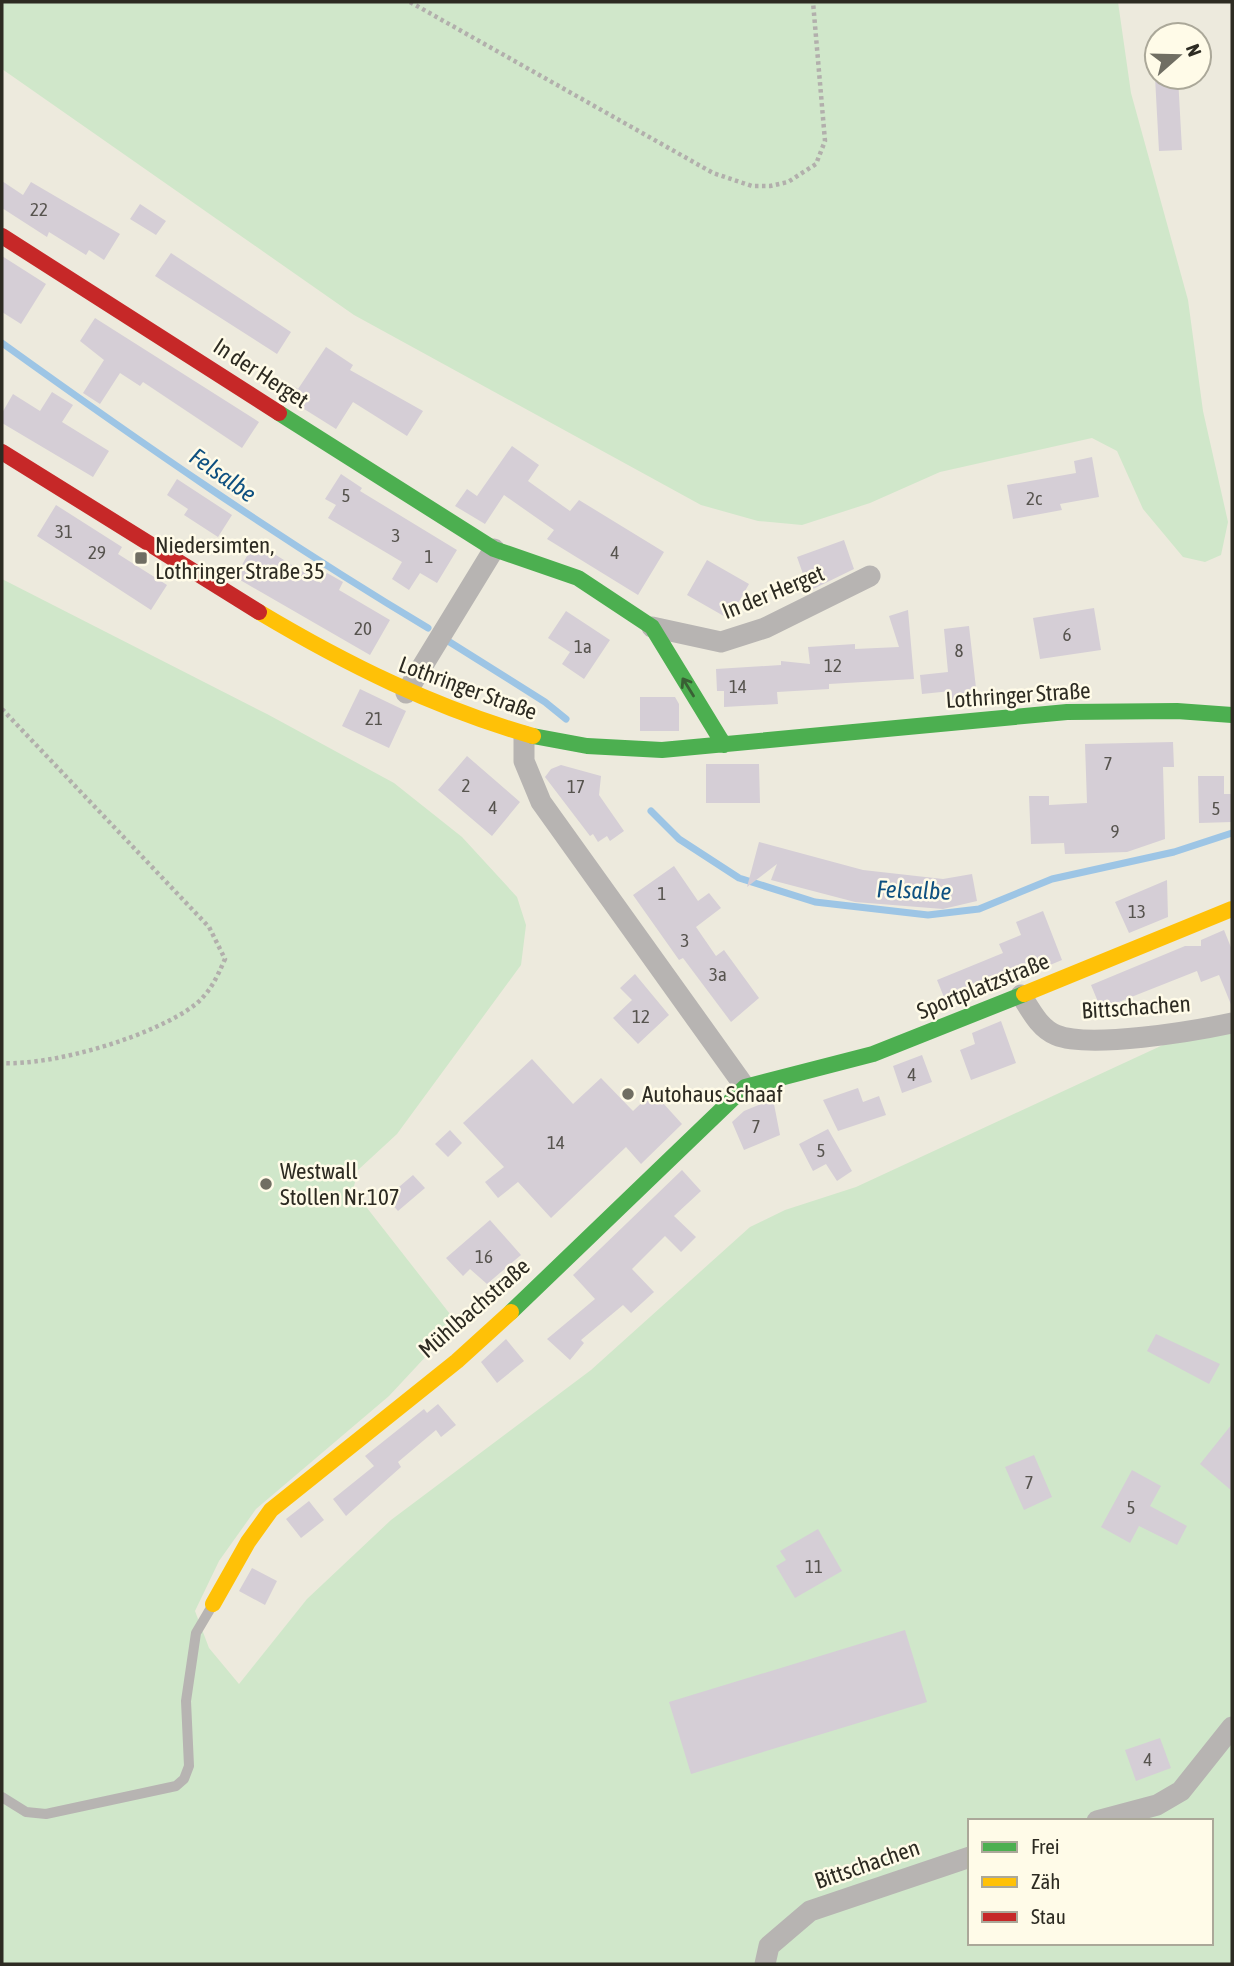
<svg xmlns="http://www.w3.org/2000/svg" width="1234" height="1966" font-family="'Asap Condensed',sans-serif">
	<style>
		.green { fill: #d0e7ca; fill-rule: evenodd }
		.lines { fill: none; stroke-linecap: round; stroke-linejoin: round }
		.stream { stroke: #9dc5e5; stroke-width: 7 }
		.building { fill: #d5ced6 }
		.path { stroke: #b2afac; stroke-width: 4.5; stroke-dasharray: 3.5 3.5; stroke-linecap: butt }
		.lane { stroke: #b7b4b2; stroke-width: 10 }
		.street { stroke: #b7b4b2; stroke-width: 21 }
		.fast { stroke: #4caf50; stroke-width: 16 }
		.slow { stroke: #ffc107; stroke-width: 16 }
		.jam { stroke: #c62828; stroke-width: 16 }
		.oneway { stroke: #396034 }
		.poi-dot { fill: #706e63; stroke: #fffbe8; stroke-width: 2.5 }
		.labels { text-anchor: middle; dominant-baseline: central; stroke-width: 5; stroke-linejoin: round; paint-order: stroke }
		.number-label { font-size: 19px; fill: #57544f }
		.street-label { font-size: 23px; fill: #2d2b22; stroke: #fffbe8 }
		.poi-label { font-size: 23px; fill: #2d2b22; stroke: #fffbe8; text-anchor: start }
		.water-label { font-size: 24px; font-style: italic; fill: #0e5080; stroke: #fffbe8 }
	</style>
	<rect width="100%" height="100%" fill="#edeadd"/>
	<!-- green -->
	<path class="green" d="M 2,2 L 1118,2 L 1131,93 L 1188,300 L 1203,411 L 1228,522 L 1221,555 L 1205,562 L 1183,557 L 1143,509 L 1117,451 L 1092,438 L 940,472 L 870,503 L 802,525 L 758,521 L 701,505 L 354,315 L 2,69 Z
		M 2,579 L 267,714 L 394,783 L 462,837 L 517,897 L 526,925 L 521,965 L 397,1134 L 358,1170 L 353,1190 L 457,1323 L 389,1396 L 256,1509 L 219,1561 L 195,1611 L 209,1648 L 239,1684 L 307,1599 L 391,1520 L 591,1370 L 750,1227 L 785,1210 L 856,1187 L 1232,1013 L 1232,1964 L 2,1964 ZM 970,1821 L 1211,1821 L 1211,1943 L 970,1943 Z"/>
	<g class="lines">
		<!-- stream -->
		<path class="stream" d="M 2,343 C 141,443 281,540 428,628
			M 448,641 L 545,702 L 566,719
			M 651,811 L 679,839 L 739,878 L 815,902 L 928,915 L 979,909 L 1052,879 L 1174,852 L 1232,833"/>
	</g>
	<!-- building -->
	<path class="building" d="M 1155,77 L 1178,77 L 1182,150 L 1159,151 Z
		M 2,181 L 23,195 L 31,182 L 120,234 L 104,260 L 89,250 L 86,255 L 49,232 L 47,237 L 2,208 Z
		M 140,204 L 166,221 L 156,235 L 130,219 Z
		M 171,253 L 291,332 L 277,354 L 155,276 Z
		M 2,256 L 46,284 L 21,324 L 2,312 Z
		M 95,318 L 259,422 L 242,448 L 143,382 L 140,386 L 120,373 L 100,404 L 83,393 L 104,360 L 80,341 Z
		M 326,347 L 353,365 L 350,370 L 423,411 L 407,436 L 353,402 L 336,429 L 285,397 L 292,385 L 298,389 Z
		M 52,392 L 73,405 L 62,422 L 109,451 L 93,477 L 2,423 L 2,413 L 13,394 L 40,411 Z
		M 512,446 L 539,465 L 528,481 L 570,511 L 579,500 L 664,552 L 638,595 L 547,539 L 554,530 L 504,495 L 485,524 L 455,506 L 467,489 L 477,496 Z
		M 1092,457 L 1099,497 L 1060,504 L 1062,510 L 1013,519 L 1007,485 L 1076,473 L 1074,461 Z
		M 341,474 L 362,488 L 360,491 L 457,550 L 437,583 L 420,573 L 409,590 L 392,579 L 402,562 L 328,518 L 336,505 L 325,499 Z
		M 177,479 L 232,515 L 218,537 L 184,515 L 188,509 L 167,495 Z
		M 56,505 L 122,547 L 118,554 L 167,585 L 151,610 L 37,536 Z
		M 844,540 L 854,569 L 809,591 L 797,557 Z
		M 255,542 L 321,583 L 327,573 L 343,582 L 339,590 L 390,620 L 370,655 L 235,577 Z
		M 707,560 L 749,584 L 729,619 L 687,595 Z
		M 1094,608 L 1101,650 L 1040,659 L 1033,618 Z
		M 908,610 L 914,679 L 829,684 L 829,689 L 777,692 L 778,704 L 724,707 L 724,691 L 717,691 L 716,669 L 781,665 L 781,661 L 810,664 L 808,647 L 855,644 L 855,649 L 899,647 L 889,616 Z
		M 566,611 L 610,640 L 584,679 L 562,664 L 570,652 L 548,638 Z
		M 969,626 L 977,697 L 952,700 L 951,691 L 922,694 L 920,675 L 948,672 L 944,629 Z
		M 360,689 L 406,711 L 389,748 L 342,726 Z
		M 640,697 L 675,697 L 679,704 L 679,731 L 640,731 Z
		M 1173,742 L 1174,767 L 1163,767 L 1165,839 L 1127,852 L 1065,854 L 1064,843 L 1031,844 L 1029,796 L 1049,796 L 1049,805 L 1087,803 L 1085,744 Z
		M 467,756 L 520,802 L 492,836 L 438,790 Z
		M 706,764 L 759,764 L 760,803 L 706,803 Z
		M 561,765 L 601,776 L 599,795 L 624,831 L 610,841 L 607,836 L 598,842 L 593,834 L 590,836 L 545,777 L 551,769 Z
		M 1198,776 L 1224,776 L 1224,794 L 1232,794 L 1232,822 L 1199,823 Z
		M 759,842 L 863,870 L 943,879 L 972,874 L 977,901 L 943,909 L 855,902 L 771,880 L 777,864 L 747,887 Z
		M 674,866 L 698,901 L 709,893 L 721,908 L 696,927 L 716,956 L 724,950 L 759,998 L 731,1022 L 683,958 L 679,960 L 633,895 Z
		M 1167,880 L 1168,917 L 1129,933 L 1115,902 Z
		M 1043,911 L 1062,960 L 948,1007 L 937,980 L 1003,953 L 999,944 L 1021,935 L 1016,922 Z
		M 1224,930 L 1232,950 L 1232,1007 L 1219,975 L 1201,982 L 1197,971 L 1101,1009 L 1091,985 L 1185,946 L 1201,946 L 1201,940 Z
		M 635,974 L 669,1015 L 638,1044 L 613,1018 L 632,1000 L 620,988 Z
		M 1001,1021 L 1016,1063 L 971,1080 L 960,1050 L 975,1044 L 972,1033 Z
		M 922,1055 L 932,1082 L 902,1093 L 893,1066 Z
		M 532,1059 L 573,1104 L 601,1078 L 633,1111 L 653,1092 L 682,1124 L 641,1164 L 626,1147 L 551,1218 L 518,1182 L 498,1198 L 485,1182 L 504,1167 L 463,1123 Z
		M 858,1088 L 863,1102 L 879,1096 L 886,1115 L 838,1131 L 823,1100 Z
		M 773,1099 L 780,1135 L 744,1150 L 732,1122 L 744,1111 Z
		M 828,1129 L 852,1171 L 837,1181 L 826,1164 L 813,1171 L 799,1144 Z
		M 450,1130 L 462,1143 L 448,1157 L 435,1144 Z
		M 682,1170 L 701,1191 L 674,1216 L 696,1237 L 681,1252 L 665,1236 L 632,1269 L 654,1292 L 631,1313 L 623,1305 L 581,1340 L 584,1343 L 570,1360 L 547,1339 L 595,1299 L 573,1275 Z
		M 413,1175 L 425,1188 L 398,1211 L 386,1198 Z
		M 490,1220 L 521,1255 L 487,1284 L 470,1269 L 463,1276 L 446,1258 Z
		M 1156,1334 L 1220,1364 L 1209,1384 L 1147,1351 Z
		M 506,1339 L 524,1361 L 497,1383 L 481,1362 Z
		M 438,1404 L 456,1425 L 441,1437 L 436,1430 L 398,1462 L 401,1467 L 346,1516 L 333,1499 L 374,1466 L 365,1456 L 424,1409 L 427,1413 Z
		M 1232,1424 L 1232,1491 L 1200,1464 Z
		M 1034,1455 L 1052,1497 L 1024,1510 L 1005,1467 Z
		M 1132,1470 L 1161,1486 L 1150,1506 L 1187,1526 L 1177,1545 L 1139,1526 L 1130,1543 L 1101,1527 Z
		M 309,1501 L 324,1520 L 301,1538 L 286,1519 Z
		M 818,1529 L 842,1571 L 795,1598 L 776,1566 L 786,1560 L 780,1551 Z
		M 252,1568 L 277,1581 L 265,1605 L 239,1591 Z
		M 905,1630 L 927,1702 L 691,1774 L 669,1702 Z
		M 1160,1738 L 1171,1768 L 1136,1781 L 1125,1750 Z"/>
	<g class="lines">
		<!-- path -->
		<path class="path" d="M 410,2 L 713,173 L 752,186 L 770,186 L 788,182 L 816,164 L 825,141 L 813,2
			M 2,709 L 209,927 L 225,959 C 217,977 211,991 196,1004 C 155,1036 53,1066 2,1063"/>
		<!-- lane -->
		<path class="lane" d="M 2,1797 L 26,1812 L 46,1814 L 176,1786 L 184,1779 L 189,1766 L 186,1701 L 196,1633 L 212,1606"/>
		<!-- street -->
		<path class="street" d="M 652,627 L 721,642 L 765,628 L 870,576
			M 406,693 L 494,549
			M 524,736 L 524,761 L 541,802 L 745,1087
			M 1021,995 C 1030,1009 1039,1028 1056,1035 C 1089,1049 1195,1031 1232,1023
			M 1097,1821 L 1157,1805 L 1181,1791 L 1232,1727
			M 765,1964 L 769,1946 L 810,1911 L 970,1857"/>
		<!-- fast -->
		<path class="fast" d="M 279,413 L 494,549 L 578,578 L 652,627 L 724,745
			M 533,736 L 587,746 L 662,750 L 1067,712 L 1177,711 L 1232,715
			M 511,1312 L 745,1087 L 873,1054 L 1024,994"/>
		<!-- slow -->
		<path class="slow" d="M 259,612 C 346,664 435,708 533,736
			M 1024,994 L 1232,909
			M 213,1604 L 248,1542 L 271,1510 L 457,1361 L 511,1312"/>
		<!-- jam -->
		<path class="jam" d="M 2,236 L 279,413
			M 2,452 L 259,612"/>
	</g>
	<!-- one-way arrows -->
	<defs><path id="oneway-shaft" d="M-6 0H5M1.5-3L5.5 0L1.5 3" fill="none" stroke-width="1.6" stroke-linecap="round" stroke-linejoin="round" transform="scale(1.75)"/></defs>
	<use class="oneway" href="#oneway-shaft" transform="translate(688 687) rotate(-122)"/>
	<!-- markers -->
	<g class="poi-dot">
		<rect x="134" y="551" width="14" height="14" rx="3.5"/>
		<circle cx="628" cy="1094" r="7"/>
		<circle cx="266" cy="1184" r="7"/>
	</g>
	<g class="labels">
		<!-- number labels -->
		<g class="number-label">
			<text x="39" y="209">22</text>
			<text x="346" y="495">5</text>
			<text x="1034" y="498">2c</text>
			<text x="64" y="531">31</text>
			<text x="396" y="535">3</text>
			<text x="97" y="552">29</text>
			<text x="615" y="552">4</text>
			<text x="429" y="556">1</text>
			<text x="363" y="628">20</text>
			<text x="1067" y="634">6</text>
			<text x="583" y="646">1a</text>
			<text x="959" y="650">8</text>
			<text x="833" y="665">12</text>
			<text x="738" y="686">14</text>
			<text x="374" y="718">21</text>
			<text x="1108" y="763">7</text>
			<text x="466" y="785">2</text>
			<text x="576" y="786">17</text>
			<text x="493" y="807">4</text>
			<text x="1216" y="808">5</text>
			<text x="1115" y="831">9</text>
			<text x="662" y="893">1</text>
			<text x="1137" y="911">13</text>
			<text x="685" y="940">3</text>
			<text x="718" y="974">3a</text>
			<text x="641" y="1016">12</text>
			<text x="912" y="1074">4</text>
			<text x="756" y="1126">7</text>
			<text x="556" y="1142">14</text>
			<text x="821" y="1150">5</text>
			<text x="484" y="1256">16</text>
			<text x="1029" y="1482">7</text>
			<text x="1131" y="1507">5</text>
			<text x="814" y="1566">11</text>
			<text x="1148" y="1759">4</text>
		</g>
		<!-- street labels -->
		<g class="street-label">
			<text transform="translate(261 373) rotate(33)">In der Herget</text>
			<text transform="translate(773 592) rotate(-22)">In der Herget</text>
			<text transform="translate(468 688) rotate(20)">Lothringer Straße</text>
			<text transform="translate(1018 695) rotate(-4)">Lothringer Straße</text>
			<text transform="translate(983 986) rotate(-22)">Sportplatzstraße</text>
			<text transform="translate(1136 1007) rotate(-4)">Bittschachen</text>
			<text transform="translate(474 1308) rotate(-41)">Mühlbachstraße</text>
			<text transform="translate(867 1864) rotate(-19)">Bittschachen</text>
		</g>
		<!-- poi labels -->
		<g class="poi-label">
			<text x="155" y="545">Niedersimten,<tspan x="155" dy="26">Lothringer Straße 35</tspan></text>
			<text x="642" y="1094">Autohaus Schaaf</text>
			<text x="280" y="1171">Westwall<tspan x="280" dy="26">Stollen Nr.107</tspan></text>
		</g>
		<!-- water labels -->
		<g class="water-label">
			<text transform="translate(223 475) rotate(35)">Felsalbe</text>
			<text transform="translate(914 890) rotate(2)">Felsalbe</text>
		</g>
	</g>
	<!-- border -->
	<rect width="1234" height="1966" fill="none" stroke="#2d2b22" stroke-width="7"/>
	<!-- legend -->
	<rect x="968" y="1819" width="245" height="126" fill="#fffbe8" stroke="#aba899" stroke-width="2"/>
	<rect x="982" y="1842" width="35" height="10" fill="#4caf50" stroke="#aba899" stroke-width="2"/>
	<text x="1031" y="1854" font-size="21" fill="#2d2b22">Frei</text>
	<rect x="982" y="1877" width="35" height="10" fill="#ffc107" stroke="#aba899" stroke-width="2"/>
	<text x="1031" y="1889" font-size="21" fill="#2d2b22">Zäh</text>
	<rect x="982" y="1912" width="35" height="10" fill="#c62828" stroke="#aba899" stroke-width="2"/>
	<text x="1031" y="1924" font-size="21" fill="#2d2b22">Stau</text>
	<!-- north arrow -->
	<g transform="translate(1178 56) rotate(70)"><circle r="33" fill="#fffbe8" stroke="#aba899" stroke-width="2"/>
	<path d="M0-5L12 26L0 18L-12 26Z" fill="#706e63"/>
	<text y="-10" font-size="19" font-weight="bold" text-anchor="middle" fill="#2d2b22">N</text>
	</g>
</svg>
